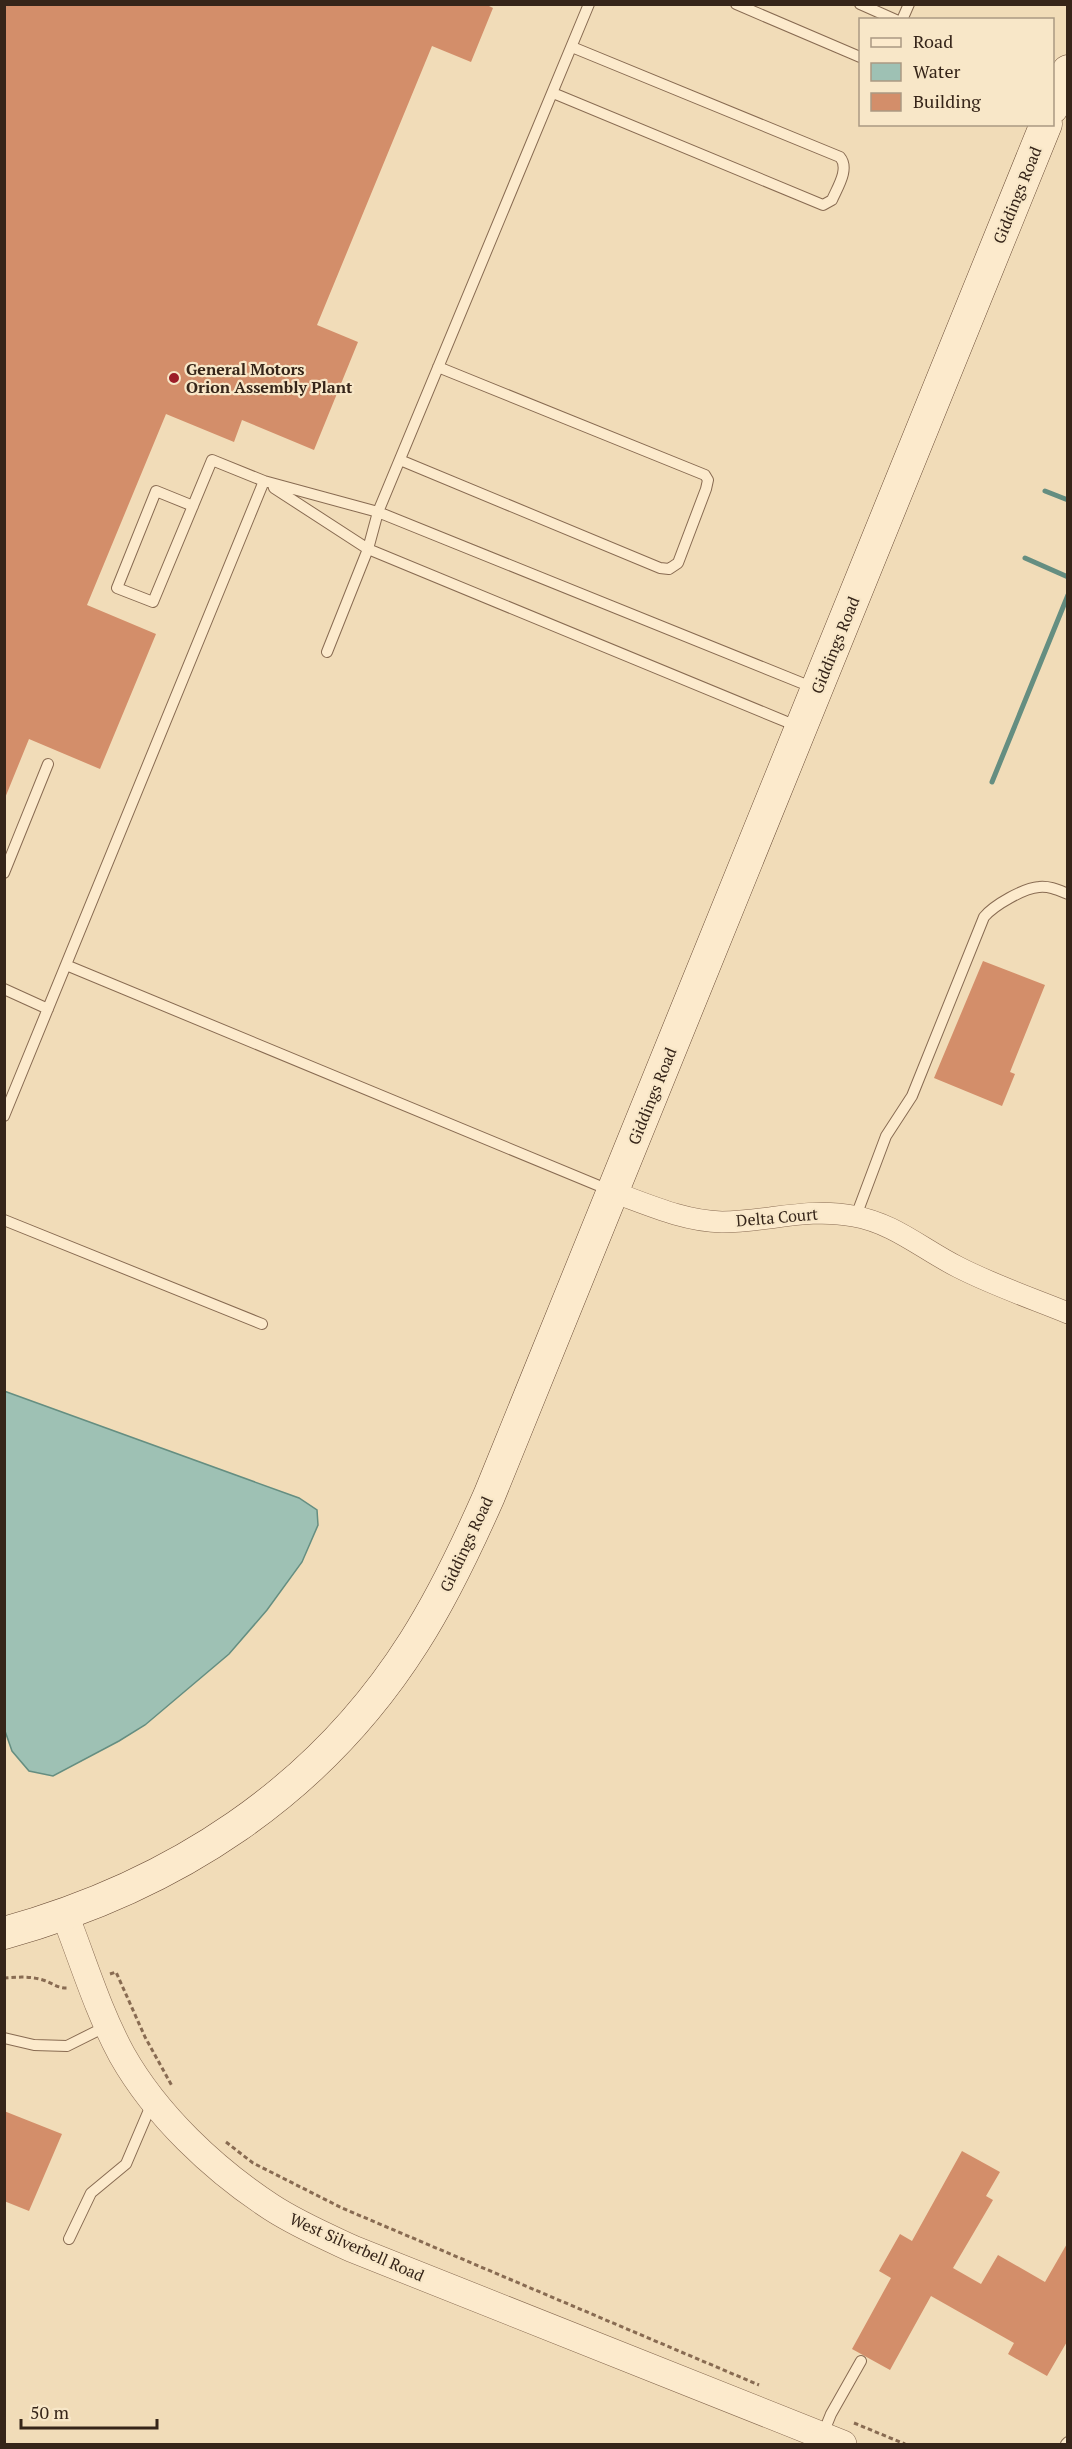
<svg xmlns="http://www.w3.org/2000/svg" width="1072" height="2449" font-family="'PT Serif',serif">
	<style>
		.water { fill: #9ec1b4; stroke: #658e81; stroke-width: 1.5 }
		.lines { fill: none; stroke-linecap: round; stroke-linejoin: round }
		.stream { stroke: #658e81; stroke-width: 5 }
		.building { fill: #d38e6a }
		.service-casing { stroke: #886b52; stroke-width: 12 }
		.minor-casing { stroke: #886b52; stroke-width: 22 }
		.tertiary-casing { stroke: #886b52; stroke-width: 28 }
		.secondary-casing { stroke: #6a4c36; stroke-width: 33 }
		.path { stroke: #886b52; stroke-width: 3; stroke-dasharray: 4.5 3; stroke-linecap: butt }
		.service { stroke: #fceacc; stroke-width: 10 }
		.minor { stroke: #fceacc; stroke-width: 21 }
		.tertiary { stroke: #fceacc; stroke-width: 27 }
		.secondary { stroke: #fceacc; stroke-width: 32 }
		.poi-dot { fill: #9c1d27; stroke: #f8e7c8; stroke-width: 2 }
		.labels { text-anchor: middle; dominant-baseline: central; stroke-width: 4.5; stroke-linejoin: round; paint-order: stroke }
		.street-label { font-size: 16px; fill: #362519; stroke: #f8e7c8 }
		.poi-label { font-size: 16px; font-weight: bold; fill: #362519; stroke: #f8e7c8; text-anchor: start }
	</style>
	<rect width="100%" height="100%" fill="#f1dcb8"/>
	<!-- water -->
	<path class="water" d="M 4,1391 L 299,1498 L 317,1510 L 318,1525 L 302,1562 L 267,1610 L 229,1654 L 145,1725 L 119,1741 L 53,1776 L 29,1771 L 12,1751 L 5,1731 Z"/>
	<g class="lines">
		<!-- stream -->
		<path class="stream" d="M 1045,491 L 1068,500
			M 1025,558 L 1068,577
			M 992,782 L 1068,595"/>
	</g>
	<!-- building -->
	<path class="building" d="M 4,4 L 485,4 L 493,8 L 471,62 L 432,46 L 317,325 L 358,342 L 314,450 L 242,420 L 234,442 L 166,414 L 87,605 L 156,634 L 100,769 L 29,739 L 5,798 Z
		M 983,961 L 1045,985 L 1010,1072 L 1015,1074 L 1002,1106 L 934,1078 Z
		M 4,2111 L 62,2134 L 29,2211 L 4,2201 Z
		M 962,2151 L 1000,2172 L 986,2196 L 993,2200 L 953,2268 L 981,2284 L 998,2255 L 1045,2282 L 1068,2242 L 1068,2340 L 1047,2376 L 1008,2354 L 1014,2343 L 931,2296 L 890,2370 L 852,2349 L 891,2278 L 879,2271 L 900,2234 L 912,2241 Z"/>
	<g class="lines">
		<defs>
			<path id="service" d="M 736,4 L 860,57
				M 860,4 L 896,20
				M 902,20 L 909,4
				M 553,93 L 823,205 L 832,200 C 837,188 850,169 840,157 L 572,47
				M 400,460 L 660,568 L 669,569 L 678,563 L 706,489 L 708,480 L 705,475 L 438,367
				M 274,488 L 368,549 L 799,727
				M 193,506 L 156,491 L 117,588 L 153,602 L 212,460 L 264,481 L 378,512 L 814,688
				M 327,652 L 368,549 L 378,512 L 589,4
				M 4,873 L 48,764
				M 66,965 L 609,1190
				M 4,989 L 48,1009
				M 4,1116 L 264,481
				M 856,1216 L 886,1136 L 912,1096 L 984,917 C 994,905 1024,888 1039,887 C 1050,886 1058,890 1068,894
				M 4,1220 L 262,1324
				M 4,2038 L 34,2045 L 67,2046 L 107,2026
				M 69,2239 L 91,2193 L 126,2164 L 152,2103
				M 822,2436 L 831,2414 L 861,2361
				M 1066,2444 L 1068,2442"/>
			<path id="minor" d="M 613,1192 C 649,1205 684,1221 722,1222 C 767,1222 808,1207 853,1216 C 894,1223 922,1249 958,1267 C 993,1285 1031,1298 1068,1313"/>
			<path id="tertiary" d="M 65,1915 C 83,1961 98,2011 122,2055 C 156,2115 213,2169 271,2207 C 297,2224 325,2236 353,2249 L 843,2444"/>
			<path id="secondary" d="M 1052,108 L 1068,71
				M 4,1933 C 174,1886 319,1792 414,1642 C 444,1595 467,1546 489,1496 L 1046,124"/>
		</defs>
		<!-- service casing -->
		<use href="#service" class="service-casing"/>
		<!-- minor casing -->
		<use href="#minor" class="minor-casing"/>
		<!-- tertiary casing -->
		<use href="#tertiary" class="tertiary-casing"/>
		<!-- secondary casing -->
		<use href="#secondary" class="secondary-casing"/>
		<!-- path -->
		<path class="path" d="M 110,1974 L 116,1972 L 145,2037 L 172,2086
			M 4,1978 C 17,1977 31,1976 43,1980 C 53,1983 58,1989 69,1988
			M 226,2142 L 253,2163 L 342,2208 L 759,2385
			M 854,2423 L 905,2444"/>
		<!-- service -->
		<use href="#service" class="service"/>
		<!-- minor -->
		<use href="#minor" class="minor"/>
		<!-- tertiary -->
		<use href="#tertiary" class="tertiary"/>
		<!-- secondary -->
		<use href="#secondary" class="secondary"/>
	</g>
	<!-- markers -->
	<circle class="poi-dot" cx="174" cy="378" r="6"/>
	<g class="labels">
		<!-- street labels -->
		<g class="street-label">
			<text transform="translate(1017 195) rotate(-68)">Giddings Road</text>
			<text transform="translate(835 645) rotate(-68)">Giddings Road</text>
			<text transform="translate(652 1096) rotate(-68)">Giddings Road</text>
			<text transform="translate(777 1217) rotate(-5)">Delta Court</text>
			<text transform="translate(466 1544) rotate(-65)">Giddings Road</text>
			<text transform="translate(357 2247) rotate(24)">West Silverbell Road</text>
		</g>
		<!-- poi labels -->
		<g class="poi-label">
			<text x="186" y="369">General Motors<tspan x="186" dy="18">Orion Assembly Plant</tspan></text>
		</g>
	</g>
	<!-- border -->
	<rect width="1072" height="2449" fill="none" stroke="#362519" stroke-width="12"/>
	<!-- legend -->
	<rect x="859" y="18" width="195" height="108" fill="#f8e7c8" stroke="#aa9982" stroke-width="1.5"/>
	<rect x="871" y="38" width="30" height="9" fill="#fceacc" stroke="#aa9982" stroke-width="1.5"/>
	<text x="913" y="48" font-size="18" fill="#362519">Road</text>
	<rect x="871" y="63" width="30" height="18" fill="#9ec1b4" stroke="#aa9982" stroke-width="1.5"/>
	<text x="913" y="78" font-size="18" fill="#362519">Water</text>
	<rect x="871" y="93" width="30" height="18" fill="#d38e6a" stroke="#aa9982" stroke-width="1.5"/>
	<text x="913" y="108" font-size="18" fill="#362519">Building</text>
	<!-- scale -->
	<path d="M21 2419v9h136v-9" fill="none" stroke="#362519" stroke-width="3"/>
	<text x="30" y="2419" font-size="18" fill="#362519" stroke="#f8e7c8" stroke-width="4.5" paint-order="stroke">50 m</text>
</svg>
